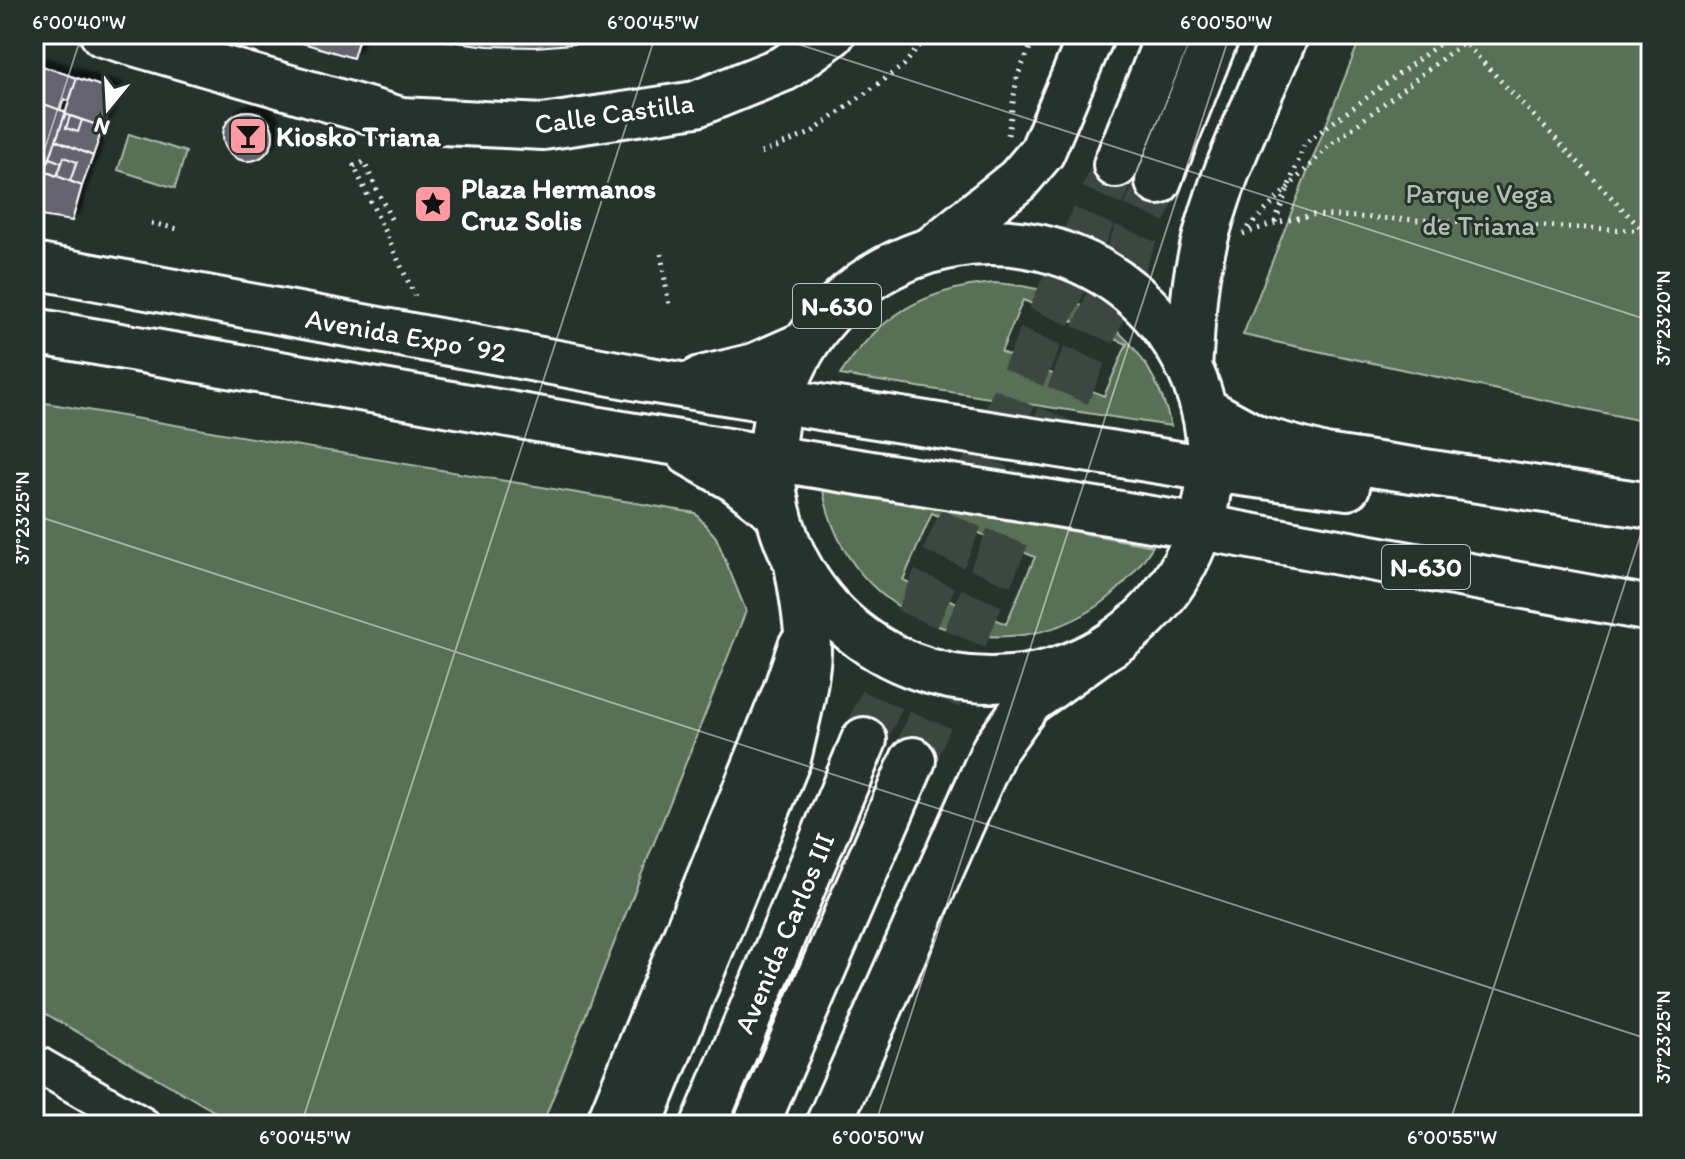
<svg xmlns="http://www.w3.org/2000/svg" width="1685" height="1159" font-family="Itim,sans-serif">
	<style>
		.green { fill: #597055; stroke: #acb8aa; stroke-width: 2; fill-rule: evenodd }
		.building { fill: #666470; stroke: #fff; stroke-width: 2; filter: url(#shadow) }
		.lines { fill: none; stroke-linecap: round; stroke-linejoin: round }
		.primary-tunnel { stroke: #3c4742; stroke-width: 44; stroke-dasharray: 44 22; stroke-linecap: butt }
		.minor-casing { stroke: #fff; stroke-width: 40 }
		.tertiary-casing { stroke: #fff; stroke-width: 50 }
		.primary-casing { stroke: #fff; stroke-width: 50 }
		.trunk-casing { stroke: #fff; stroke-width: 50 }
		.path { stroke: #fff; stroke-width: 5; stroke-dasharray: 2 6; stroke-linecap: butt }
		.minor { stroke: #26332d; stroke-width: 34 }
		.tertiary { stroke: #26332d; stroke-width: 44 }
		.primary { stroke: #26332d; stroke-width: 44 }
		.trunk { stroke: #26332d; stroke-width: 44 }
		.ticks { fill: none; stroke: #fff; stroke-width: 2; stroke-opacity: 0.45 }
		.labels { text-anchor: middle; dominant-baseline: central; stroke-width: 6; stroke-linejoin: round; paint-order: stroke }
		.shield { fill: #26332d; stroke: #bec2c0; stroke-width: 2 }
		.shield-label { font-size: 26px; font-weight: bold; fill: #fff }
		.street-label { font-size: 28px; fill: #fff; stroke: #26332d }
		.poi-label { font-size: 28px; font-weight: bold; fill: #fff; stroke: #26332d; text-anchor: start }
		.park-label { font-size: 28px; fill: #b4bfb2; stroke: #26332d }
		.neatline { fill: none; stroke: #fff; stroke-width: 3 }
		.ticks-label { font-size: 20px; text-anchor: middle; fill: #fff }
	</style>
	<defs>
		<filter id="shadow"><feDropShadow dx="7" dy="-7" stdDeviation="2" flood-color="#0009"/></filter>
	</defs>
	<rect width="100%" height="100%" fill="#26332d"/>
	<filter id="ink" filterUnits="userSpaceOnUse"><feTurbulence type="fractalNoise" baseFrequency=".0125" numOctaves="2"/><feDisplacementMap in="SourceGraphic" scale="16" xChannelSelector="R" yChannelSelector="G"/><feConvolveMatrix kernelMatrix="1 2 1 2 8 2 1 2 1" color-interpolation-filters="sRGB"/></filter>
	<g filter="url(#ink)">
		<!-- green -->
		<path class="green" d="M 1362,34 L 1651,34 L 1651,423 L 1243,335 Z
			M 129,134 L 186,152 L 175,188 L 118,170 Z
			M 994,283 C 1084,288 1150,337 1171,426 L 840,375 C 879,316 923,289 994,283 ZM 1023,300 L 1127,344 L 1104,396 L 1001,352 Z
			M 34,401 L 695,513 L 716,537 L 746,611 L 542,1125 L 238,1125 L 34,1007 Z
			M 822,486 L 1153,546 C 1136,572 1117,595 1090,611 C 1007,662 893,634 844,549 C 833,529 826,509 822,486 ZM 932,513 L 1035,557 L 1006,624 L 903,580 Z"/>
		<!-- building -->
		<path class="building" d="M 298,34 L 360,34 L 353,58 L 296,41 Z
			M 395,34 L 486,34 L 498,37 L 499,34 L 636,34 L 635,39 L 535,47 L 488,46 Z
			M 39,65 L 77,78 L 69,101 L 64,99 L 60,110 L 36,101 L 42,87 L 34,85 L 34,77 Z
			M 77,78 L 116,91 L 103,127 L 65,114 Z
			M 36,101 L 66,112 L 45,171 L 34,167 Z
			M223 136a25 25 0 1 1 50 0a25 25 0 1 1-50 0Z
			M 65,114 L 70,116 L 66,128 L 78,132 L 82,120 L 103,127 L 93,156 L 56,140 Z
			M 70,116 L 82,120 L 78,132 L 66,128 Z
			M 56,140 L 93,156 L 82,186 L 70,181 L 77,162 L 64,157 L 62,163 L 50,158 Z
			M 64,157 L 77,162 L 70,181 L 57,176 Z
			M 50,158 L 62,163 L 57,176 L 45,171 Z
			M 34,167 L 82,186 L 72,221 L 34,215 Z"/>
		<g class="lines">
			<!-- primary-tunnel -->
			<path class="primary-tunnel" d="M 864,740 L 1116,165
				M 913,760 L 1158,182"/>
			<defs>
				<path id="minor" d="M 34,1062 L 143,1125
					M 603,1125 L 780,692 L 796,645"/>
				<path id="tertiary" d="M 103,34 L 401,120 L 543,127 L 696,104 L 785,68 L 832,34"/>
				<path id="primary" d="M 1116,165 L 1169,34
					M 1158,182 L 1217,34
					M 34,266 L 649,380 L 1210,469
					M 34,331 L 628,435 L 1201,527
					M 701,379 L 755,366 L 805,344
					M 689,453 L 736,480 L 778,513
					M 639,1125 L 788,759 C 796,724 806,688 808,652 C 808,623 802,593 797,564
					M 704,1125 L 864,740
					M 756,1125 L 913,760
					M 828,1125 L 994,750 L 1028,703 L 1099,652"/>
				<path id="trunk" d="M772 461a219 219 0 1 1 438 0a219 219 0 1 1-438 0Z
					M 931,250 L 1018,180 L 1042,152 L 1092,34
					M 1189,367 C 1192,335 1192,301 1198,270 C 1214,188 1253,110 1286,34
					M 1205,410 L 1256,438 L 1325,457 L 1651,506
					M 1210,469 L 1347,487
					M 1201,527 L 1651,609"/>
			</defs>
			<!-- minor casing -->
			<use href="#minor" class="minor-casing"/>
			<!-- tertiary casing -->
			<use href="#tertiary" class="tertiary-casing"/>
			<!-- primary casing -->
			<use href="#primary" class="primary-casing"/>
			<!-- trunk casing -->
			<use href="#trunk" class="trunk-casing"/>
			<!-- path -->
			<path class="path" d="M 1456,34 L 1651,239
				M 1008,135 L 1017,77 L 1036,34
				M 761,153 L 811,133 L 904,65 L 929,34
				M 391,219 L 364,162 L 354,166 L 415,296
				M 1275,222 L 1305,143 L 1453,34
				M 151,223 L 178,229
				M 1248,228 L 1328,147 L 1474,34
				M 1243,234 L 1275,223 L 1313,215 L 1651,231
				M 661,254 L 669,306"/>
			<!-- minor -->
			<use href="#minor" class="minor"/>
			<!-- tertiary -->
			<use href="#tertiary" class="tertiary"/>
			<!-- primary -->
			<use href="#primary" class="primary"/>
			<!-- trunk -->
			<use href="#trunk" class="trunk"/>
		</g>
	</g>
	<!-- ticks -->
	<path class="ticks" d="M 767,34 L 1651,321M 34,182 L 82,34M 34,515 L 1651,1040M 301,1125 L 656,34M 875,1125 L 1230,34M 1449,1125 L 1651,503"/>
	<!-- icons -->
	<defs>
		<symbol id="bar-square" viewBox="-11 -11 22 22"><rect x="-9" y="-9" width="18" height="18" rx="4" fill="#ff9aa2" stroke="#26332d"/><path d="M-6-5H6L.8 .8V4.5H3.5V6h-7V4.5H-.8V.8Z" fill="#111"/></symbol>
		<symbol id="sight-square" viewBox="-11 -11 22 22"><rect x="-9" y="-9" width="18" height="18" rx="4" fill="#ff9aa2" stroke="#26332d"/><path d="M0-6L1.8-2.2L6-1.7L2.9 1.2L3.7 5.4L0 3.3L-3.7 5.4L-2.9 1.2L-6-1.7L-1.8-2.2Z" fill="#111"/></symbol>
	</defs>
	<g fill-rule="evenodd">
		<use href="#bar-square" x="226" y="114" width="44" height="44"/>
		<use href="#sight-square" x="411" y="182" width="44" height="44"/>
	</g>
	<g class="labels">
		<!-- shield labels -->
		<g class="shield">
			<rect x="793" y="284" width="88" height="44" rx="6"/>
			<rect x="1382" y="545" width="88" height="44" rx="6"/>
		</g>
		<g class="shield-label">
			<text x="837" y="306">N-630</text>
			<text x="1426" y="567">N-630</text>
		</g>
		<!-- street labels -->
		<g class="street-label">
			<text transform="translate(614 113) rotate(-8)">Calle Castilla</text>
			<text transform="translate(406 335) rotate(10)">Avenida Expo´92</text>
			<text transform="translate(784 933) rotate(-67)">Avenida Carlos III</text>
		</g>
		<!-- poi labels -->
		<g class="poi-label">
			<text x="276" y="136">Kiosko Triana</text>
			<text x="461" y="188">Plaza Hermanos<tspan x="461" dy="32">Cruz Solis</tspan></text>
		</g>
		<!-- park labels -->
		<g class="park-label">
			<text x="1479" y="193">Parque Vega<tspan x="1479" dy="32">de Triana</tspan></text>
		</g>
	</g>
	<!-- margin -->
	<rect width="1685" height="1159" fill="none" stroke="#26332d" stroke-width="88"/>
	<!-- north arrow -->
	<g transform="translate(108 108) rotate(198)" stroke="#26332d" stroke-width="6" paint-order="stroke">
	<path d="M0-6L14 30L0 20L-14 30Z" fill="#ffffff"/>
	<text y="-12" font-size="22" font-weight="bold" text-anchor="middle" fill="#ffffff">N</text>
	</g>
	<rect x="44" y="44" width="1597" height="1071" class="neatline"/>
	<g class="ticks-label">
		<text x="79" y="29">6°00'40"W</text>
		<text x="653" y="29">6°00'45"W</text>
		<text x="1226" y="29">6°00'50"W</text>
		<text transform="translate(1663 318) rotate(-90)" y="7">37°23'20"N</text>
		<text transform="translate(22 518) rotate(-90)" y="7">37°23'25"N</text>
		<text transform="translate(1663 1037) rotate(-90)" y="7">37°23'25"N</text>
		<text x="305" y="1144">6°00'45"W</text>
		<text x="878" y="1144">6°00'50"W</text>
		<text x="1452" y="1144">6°00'55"W</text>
	</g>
</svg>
